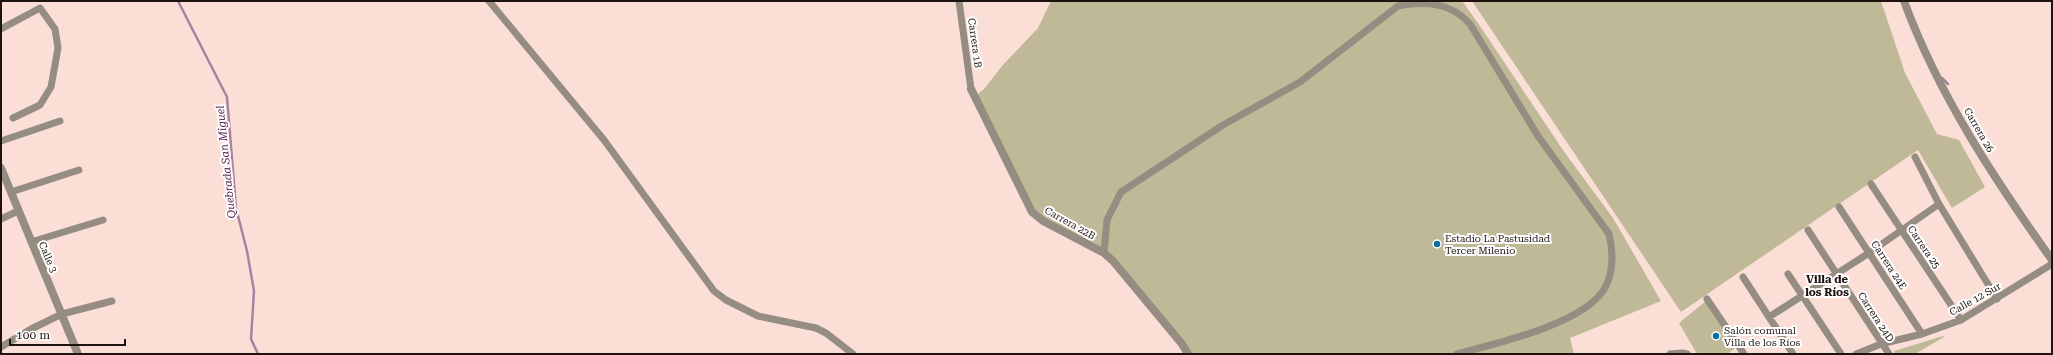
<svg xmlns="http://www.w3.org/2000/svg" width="2053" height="355" font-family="'Roboto Serif',serif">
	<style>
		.green { fill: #bfb997 }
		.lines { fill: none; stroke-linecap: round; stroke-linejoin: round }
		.stream { stroke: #a982a2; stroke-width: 2.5 }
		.minor { stroke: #958c82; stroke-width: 7 }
		.tertiary { stroke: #958c82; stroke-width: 8 }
		.poi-dot { fill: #0c709e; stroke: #fff; stroke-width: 1.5 }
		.labels { text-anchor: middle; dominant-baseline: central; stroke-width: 4; stroke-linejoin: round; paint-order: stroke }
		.street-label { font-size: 10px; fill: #1e130f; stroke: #fff }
		.poi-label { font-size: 10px; fill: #1e130f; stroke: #fff; text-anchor: start }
		.water-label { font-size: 11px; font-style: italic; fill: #54224e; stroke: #fff }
		.neighbourhood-label { font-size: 11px; font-weight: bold; fill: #1e130f; stroke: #fff }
	</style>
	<rect width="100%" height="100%" fill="#fbdfd7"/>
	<!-- green -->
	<path class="green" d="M 1051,1 L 1462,1 L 1478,23 L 1565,153 L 1613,218 L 1661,301 L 1570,338 L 1574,354 L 1188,354 L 1113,261 L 1037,217 L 975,96 L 984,89 L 1002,66 L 1038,28 Z
		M 1472,1 L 1881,1 L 1905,73 L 1937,134 L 1959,140 L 1985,187 L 1952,208 L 1918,150 L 1681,312 Z
		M 1706,301 L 1737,347 L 1727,354 L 1697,354 L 1679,323 Z
		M 1943,336 L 1944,337 L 1915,354 L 1895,354 L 1894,351 Z"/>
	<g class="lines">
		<!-- stream -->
		<path class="stream" d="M 178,1 L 227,97 L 236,208 L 247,251 L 254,291 L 251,339 L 258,354
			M 1942,78 L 1948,84"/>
		<!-- minor -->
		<path class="minor" d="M 489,1 L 604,140 L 714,291 L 726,300 L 758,316 L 816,328 L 826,333 L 853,354
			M 959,1 L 971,89
			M 1,29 L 40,8 L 55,29 L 58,48 L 51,87 L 40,105 L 13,118
			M 1,141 L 60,121
			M 1915,157 L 1939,204 L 1997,299
			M 1871,184 L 1961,320
			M 11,192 L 79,170
			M 1839,207 L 1922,334
			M 1,219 L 18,211
			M 1808,230 L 1889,354
			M 31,242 L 103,220
			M 1104,253 L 1107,220 L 1121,192 L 1223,125 L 1300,82 L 1398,6 C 1426,1 1450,2 1470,24 L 1538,136 L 1609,234 C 1613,251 1614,271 1605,288 C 1584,324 1497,343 1457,354
			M 1788,274 L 1841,354
			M 1743,277 L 1793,354
			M 1707,299 L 1744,354
			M 1769,317 L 1869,253 L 1939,204
			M 1,347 L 31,329 L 62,314 L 112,301
			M 1670,354 L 1682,353 L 1687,354
			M 1856,354 L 1881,344 L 1922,334 L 1961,320 L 2052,264"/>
		<!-- tertiary -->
		<path class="tertiary" d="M 1904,1 C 1938,94 1995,180 2052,260
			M 971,89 L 1032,212 L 1043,221 L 1104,253 L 1113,261 L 1182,344 L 1188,354
			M 1,168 L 78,354"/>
	</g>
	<!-- markers -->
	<g class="poi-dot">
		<circle cx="1437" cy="244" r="4"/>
		<circle cx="1716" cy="336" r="4"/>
	</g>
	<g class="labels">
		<!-- street labels -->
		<g class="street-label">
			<text transform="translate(975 43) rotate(82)">Carrera 1B</text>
			<text transform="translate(1979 130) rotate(60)">Carrera 26</text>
			<text transform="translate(1070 223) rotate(29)">Carrera 22B</text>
			<text transform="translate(1924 247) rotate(56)">Carrera 25</text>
			<text transform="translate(48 257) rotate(67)">Calle 3</text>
			<text transform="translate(1889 265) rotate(57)">Carrera 24E</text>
			<text transform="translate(1975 299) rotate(-29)">Calle 12 Sur</text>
			<text transform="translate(1876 317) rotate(57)">Carrera 24D</text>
		</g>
		<!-- poi labels -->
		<g class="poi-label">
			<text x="1445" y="238">Estadio La Pastusidad<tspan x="1445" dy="12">Tercer Milenio</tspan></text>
			<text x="1724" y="330">Salón comunal<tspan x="1724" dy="12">Villa de los Ríos</tspan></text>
		</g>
		<!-- water labels -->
		<g class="water-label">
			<text transform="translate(226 162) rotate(-96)">Quebrada San Miguel</text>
		</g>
		<!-- neighbourhood labels -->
		<g class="neighbourhood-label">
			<text x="1827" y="279">Villa de<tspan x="1827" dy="13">los Ríos</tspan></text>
		</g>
	</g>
	<!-- border -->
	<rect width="2053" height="355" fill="none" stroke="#1e130f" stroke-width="4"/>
	<!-- scale -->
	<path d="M10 339v6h115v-6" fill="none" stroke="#1e130f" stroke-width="2"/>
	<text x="16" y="339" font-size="12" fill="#1e130f" stroke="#ffffff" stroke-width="3" paint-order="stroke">100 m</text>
</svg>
